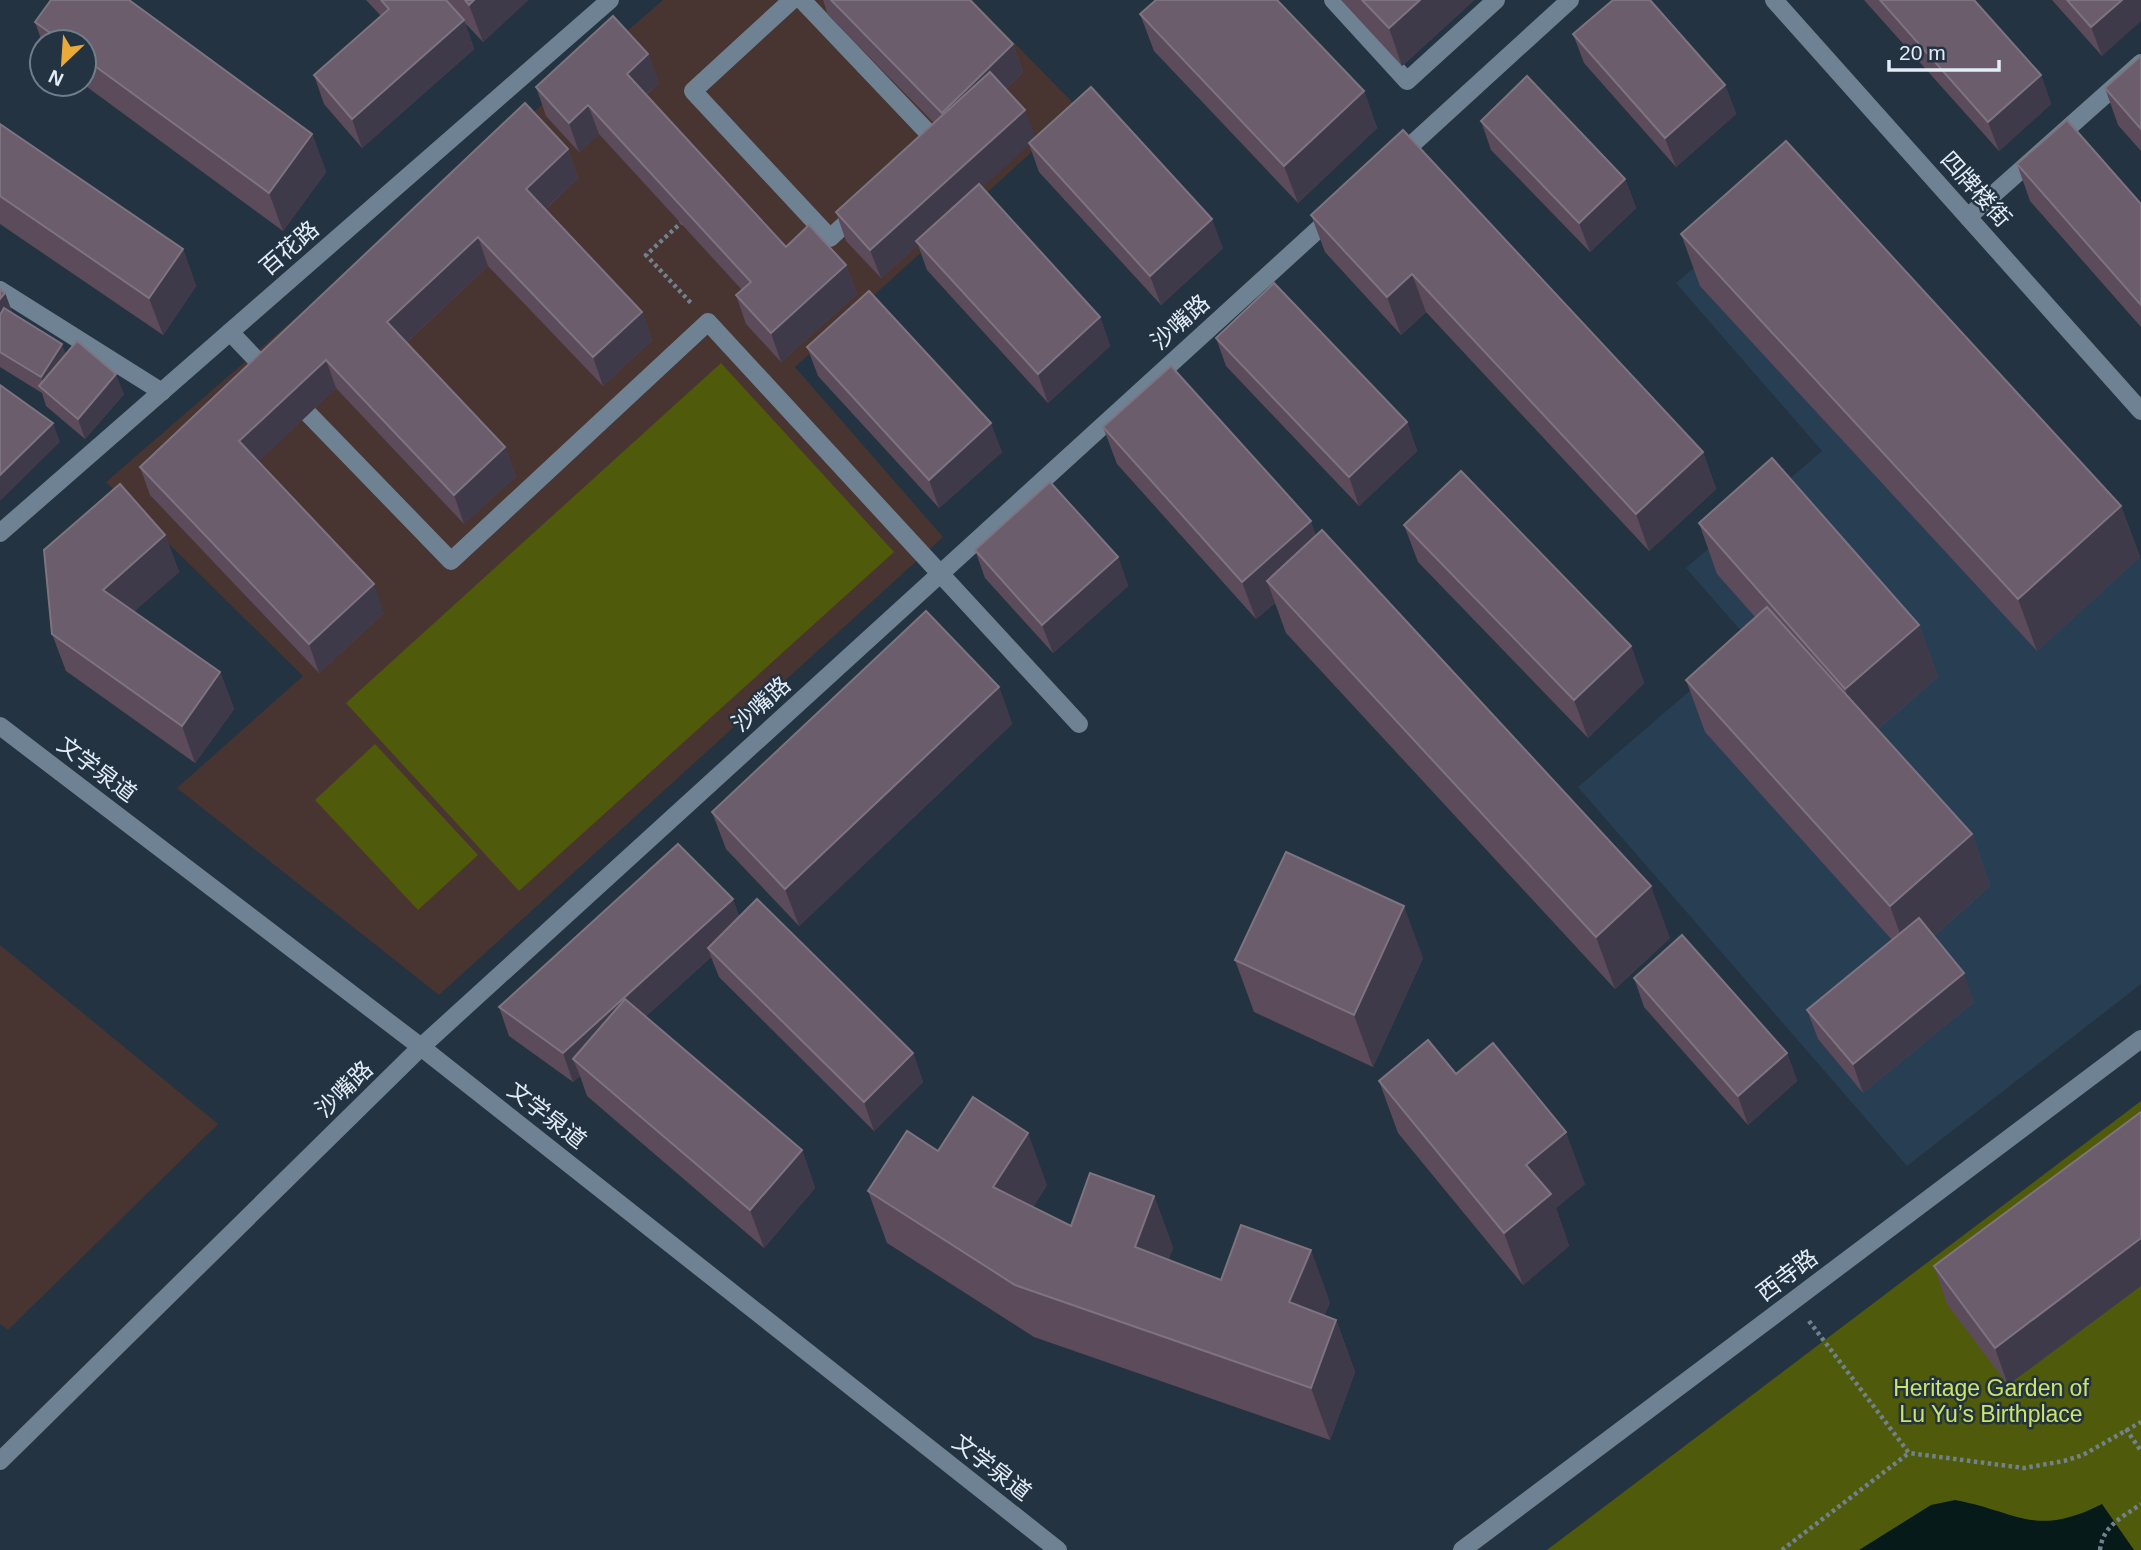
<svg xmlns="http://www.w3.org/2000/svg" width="2141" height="1550" font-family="Helvetica,'Noto Sans SC',sans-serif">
	<rect width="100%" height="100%" fill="#233342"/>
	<polygon fill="#283e52" points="1805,173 2141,559 2141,984 1907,1166 1578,787 1749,640 1686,568 1822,451 1676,283"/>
	<g fill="#483430">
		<polygon points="663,0 972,0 1079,109 795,367 943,537 439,995 177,788 303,676 106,482"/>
		<polygon points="0,945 218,1124 8,1330 0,1324"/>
	</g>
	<g fill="#4f5b0a">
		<polygon points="721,363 894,552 519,891 346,703"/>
		<polygon points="375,744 478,855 418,910 315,800"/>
		<polygon points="2141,1101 2141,1550 1547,1550"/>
	</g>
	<path fill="#071a1a" d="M1955,1500C2019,1512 2035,1538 2102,1504L2134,1550H1859L1931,1505Z"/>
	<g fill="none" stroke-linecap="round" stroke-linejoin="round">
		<g stroke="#73808d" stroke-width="4.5" stroke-dasharray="3.5 3.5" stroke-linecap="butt">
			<polyline points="683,221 646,255 691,303"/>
			<polyline points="1809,1321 1909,1453 2024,1468 2064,1461 2083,1455 2141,1422"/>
			<polyline points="2126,1429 2141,1451"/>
			<polyline points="1782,1550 1909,1453"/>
			<path d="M2100,1550C2103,1525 2122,1518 2141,1504"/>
		</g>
		<g stroke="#6f8293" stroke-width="18">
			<polyline points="792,0 693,91 830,238 859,211"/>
			<polyline points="802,0 935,140 928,147"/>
			<polyline points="1333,0 1407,81 1496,0"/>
			<polyline points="1968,217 2141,63"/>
			<polyline points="0,290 162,392"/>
			<polyline points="230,332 271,375"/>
			<polyline points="293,398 451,561 708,322 1079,724"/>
		</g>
		<g stroke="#6f8293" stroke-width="18">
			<polyline points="1397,158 1570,0"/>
			<polyline points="0,533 610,0"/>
			<polyline points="0,726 421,1047 1058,1550"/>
			<polyline points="0,1461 421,1047 1335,214"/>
		</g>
		<g stroke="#6f8293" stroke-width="18">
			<polyline points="1774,0 2141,411"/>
			<polyline points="1462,1550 2141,1039"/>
		</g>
	</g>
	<g fill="#5c4b5a">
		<polygon points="51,0 129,0 312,134 326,172 283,231 83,84 84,84 84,42 42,42 35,22"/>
		<polygon points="366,0 528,0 483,42 465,23 474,49 362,148 324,104 314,75 381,16"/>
		<polygon points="823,0 970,0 1013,44 1023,72 1006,89 1035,138 1223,248 1161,305 1039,172 1029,144 981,187 1100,317 1110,346 1048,403 927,270 918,245 881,278 846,241 836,212 934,123 828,15"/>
		<polygon points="1341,0 1474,0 1402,66"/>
		<polygon points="1864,0 1974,0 2041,75 2051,104 1999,151"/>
		<polygon points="2052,0 2141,0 2102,56"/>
		<polygon points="1140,14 1364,91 1377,128 1298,203 1154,51"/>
		<polygon points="1573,34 1725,85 1736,114 1676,167 1584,63"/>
		<polygon points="648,54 659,83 646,95 786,247 846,265 857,294 781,362 746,324 736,295 742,290 599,134 579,152 546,116 536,87"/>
		<polygon points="2141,56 2141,151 2118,125 2105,88"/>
		<polygon points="1481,121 1625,179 1636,208 1590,252 1491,150"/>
		<polygon points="0,124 183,249 196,286 163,335 0,224"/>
		<polygon points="1403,130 1703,452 1716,489 1649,551 1426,312 1401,335 1325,252 1311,215"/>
		<polygon points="568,149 578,178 545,210 642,312 652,340 603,386 488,266 406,343 505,447 516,476 464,524 336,388 258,462 384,613 319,673 150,495 140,467"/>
		<polygon points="2017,164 2141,204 2141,327 2030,201"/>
		<polygon points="1681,234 2121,506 2140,557 2037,651 1700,286"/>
		<polygon points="0,289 5,293 12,312 66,355 124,394 85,439 46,406 42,393 0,367"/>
		<polygon points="1216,338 1407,422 1417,451 1359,506 1226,366"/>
		<polygon points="807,347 1002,452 939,508 818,376"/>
		<polygon points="1103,427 1316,536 1670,938 1615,989 1286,633 1275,603 1256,619 1117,464"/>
		<polygon points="1699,523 1919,625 1938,677 1877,730 1972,834 1990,886 1934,936 1974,1002 1863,1093 1818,1039 1807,1010 1892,940 1705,732 1686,680 1756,618 1717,574"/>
		<polygon points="1404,525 1631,646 1644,683 1588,738 1418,562"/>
		<polygon points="165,535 179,572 134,611 220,672 234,709 195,763 66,671 52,634"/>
		<polygon points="975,550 1118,557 1128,586 1053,653 985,578"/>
		<polygon points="999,687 1012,724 799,926 726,849 712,812"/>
		<polygon points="739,916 913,1053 923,1082 874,1131 719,977 711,957 645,1017 802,1150 815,1188 764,1248 587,1096 580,1076 573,1082 509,1036 499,1007"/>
		<polygon points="1423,958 1373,1067 1254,1012 1235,960"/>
		<polygon points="1634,978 1787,1053 1797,1081 1748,1125 1644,1007"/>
		<polygon points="1456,1074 1585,1184 1556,1208 1569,1246 1523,1285 1398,1133 1379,1081"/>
		<polygon points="2141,1112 2141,1286 2008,1385 1947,1304 1934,1266"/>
		<polygon points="938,1151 1047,1185 1033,1207 1071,1226 1154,1196 1173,1248 1168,1260 1221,1280 1330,1302 1324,1316 1336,1320 1355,1372 1330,1440 1034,1337 887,1243 868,1191"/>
	</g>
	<g fill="#3f3a49">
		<polygon points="474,0 528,0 483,42 469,5"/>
		<polygon points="1420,0 1474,0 1402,66 1389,28"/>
		<polygon points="2122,0 2141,0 2141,21 2102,56 2091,27"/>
		<polygon points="464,20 474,49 362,148 352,119"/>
		<polygon points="1013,44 1023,72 952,142 942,113"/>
		<polygon points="648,54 659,83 637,102 627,74"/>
		<polygon points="2041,75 2051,104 1999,151 1988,122"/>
		<polygon points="1725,85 1736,114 1676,167 1665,138"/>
		<polygon points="1364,91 1377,128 1298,203 1284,166"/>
		<polygon points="588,105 599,134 579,152 569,123"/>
		<polygon points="1025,110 1036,139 919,244 916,241 918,245 881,278 870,250"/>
		<polygon points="312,134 326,172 283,231 269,193"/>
		<polygon points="568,149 578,178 536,218 526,189"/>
		<polygon points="1625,179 1636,208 1590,252 1579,223"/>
		<polygon points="1212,219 1223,248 1161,305 1150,276"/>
		<polygon points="478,237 488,266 397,351 387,322"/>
		<polygon points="183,249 196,286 163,335 149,298"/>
		<polygon points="846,265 857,294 781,362 771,333"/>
		<polygon points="1412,274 1426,312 1401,335 1387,297"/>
		<polygon points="5,293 12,312 0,328 0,299"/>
		<polygon points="642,312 652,340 603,386 593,357"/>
		<polygon points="1100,317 1110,346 1048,403 1038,374"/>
		<polygon points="62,344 69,363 46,392 41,377"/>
		<polygon points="326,360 336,388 250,470 239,441"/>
		<polygon points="116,374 124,394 85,439 78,419"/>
		<polygon points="1407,422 1417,451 1359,506 1349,477"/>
		<polygon points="53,423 60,442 0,501 0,475"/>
		<polygon points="991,423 1002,452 939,508 929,480"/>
		<polygon points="505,447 516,476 464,524 454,495"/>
		<polygon points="1703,452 1716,489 1649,551 1636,514"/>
		<polygon points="2121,506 2140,557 2037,651 2018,599"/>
		<polygon points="1311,521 1324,558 1267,581 1275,603 1256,619 1242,582"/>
		<polygon points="165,535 179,572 117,627 103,590"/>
		<polygon points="1118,557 1128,586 1053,653 1042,625"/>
		<polygon points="374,584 384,613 319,673 309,644"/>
		<polygon points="1919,625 1938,677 1864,741 1845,689"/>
		<polygon points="1631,646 1644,683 1588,738 1574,700"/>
		<polygon points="220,672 234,709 195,763 182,726"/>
		<polygon points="999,687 1012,724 799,926 785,889"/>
		<polygon points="1972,834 1990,886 1909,958 1890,906"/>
		<polygon points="1651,886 1670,938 1615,989 1596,937"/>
		<polygon points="733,899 744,928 708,948 711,957 586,1070 573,1059 580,1076 573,1082 563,1053"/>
		<polygon points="1404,906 1423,958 1373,1067 1354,1015"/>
		<polygon points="1964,973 1974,1002 1863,1093 1853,1064"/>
		<polygon points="913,1053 923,1082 874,1131 864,1102"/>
		<polygon points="1787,1053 1797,1081 1748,1125 1738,1096"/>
		<polygon points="1566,1132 1585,1184 1556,1208 1569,1246 1523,1285 1504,1233 1526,1165"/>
		<polygon points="1028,1133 1047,1185 1012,1239 993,1187"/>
		<polygon points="802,1150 815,1188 764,1248 750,1210"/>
		<polygon points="1154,1196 1173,1248 1154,1299 1135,1247"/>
		<polygon points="2141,1238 2141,1286 2008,1385 1995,1348"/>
		<polygon points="1311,1250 1330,1302 1308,1354 1289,1302"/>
		<polygon points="1336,1320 1355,1372 1330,1440 1311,1388"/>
	</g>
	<g fill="#6b5d6b" stroke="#7e7381" stroke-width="2">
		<polygon points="51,0 129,0 312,134 269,193 84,58 84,42 63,42 35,22"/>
		<polygon points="381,0 446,0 464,20 352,119 314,75 389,9"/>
		<polygon points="465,0 474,0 469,5"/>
		<polygon points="831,0 970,0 1013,44 942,113"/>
		<polygon points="1156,0 1277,0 1364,91 1284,166 1140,14"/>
		<polygon points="1362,0 1420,0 1389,28"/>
		<polygon points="1613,0 1650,0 1725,85 1665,138 1573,34"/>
		<polygon points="1880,0 1974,0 2041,75 1988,122"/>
		<polygon points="2067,0 2122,0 2091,27"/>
		<polygon points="613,16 648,54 627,74 786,247 809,225 846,265 771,333 736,295 751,282 588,105 569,123 536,87"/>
		<polygon points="2141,56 2141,129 2105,88"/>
		<polygon points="990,72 1025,110 870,250 836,212"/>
		<polygon points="1527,76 1625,179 1579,223 1481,121"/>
		<polygon points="1091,87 1212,219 1150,276 1029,143"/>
		<polygon points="525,103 568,149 526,189 642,312 593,357 478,237 387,322 505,447 454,495 326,360 239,441 374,584 309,644 140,467"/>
		<polygon points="2067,120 2141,204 2141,305 2017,164"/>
		<polygon points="0,124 183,249 149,298 0,196"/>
		<polygon points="1403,130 1703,452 1636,514 1412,274 1387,297 1311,215"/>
		<polygon points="1786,141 2121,506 2018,599 1681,234"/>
		<polygon points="979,184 1100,317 1038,374 916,241"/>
		<polygon points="1274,283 1407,422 1349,477 1216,338"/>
		<polygon points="0,289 5,293 0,299"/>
		<polygon points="869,291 991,423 929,480 807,347"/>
		<polygon points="4,308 62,344 41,377 0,352 0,315"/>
		<polygon points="77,341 116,374 78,419 39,386"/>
		<polygon points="1171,366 1311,521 1242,582 1103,427"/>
		<polygon points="0,385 53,423 0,475"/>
		<polygon points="1772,458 1919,625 1845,689 1699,523"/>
		<polygon points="1461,471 1631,646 1574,700 1404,525"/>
		<polygon points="1050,482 1118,557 1042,625 975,550"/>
		<polygon points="120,484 165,535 103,590 220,672 182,726 52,634 44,550"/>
		<polygon points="1322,530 1651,886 1596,937 1267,581"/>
		<polygon points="1767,607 1972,834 1890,906 1686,680"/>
		<polygon points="926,611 999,687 785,889 712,812"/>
		<polygon points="678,844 733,899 563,1053 499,1007"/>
		<polygon points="1286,852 1404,906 1354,1015 1235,960"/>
		<polygon points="757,899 913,1053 864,1102 708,948"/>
		<polygon points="1919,918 1964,973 1853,1064 1807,1010"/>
		<polygon points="1682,935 1787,1053 1738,1096 1634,978"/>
		<polygon points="625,999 802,1150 750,1210 573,1059"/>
		<polygon points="1428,1040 1456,1074 1493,1043 1566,1132 1526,1165 1551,1194 1504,1233 1379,1081"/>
		<polygon points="973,1097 1028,1133 993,1187 1071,1226 1090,1173 1154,1196 1135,1247 1221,1280 1241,1225 1311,1250 1289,1302 1336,1320 1311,1388 1015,1285 868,1191 907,1131 938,1151"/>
		<polygon points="2141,1112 2141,1238 1995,1348 1934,1266"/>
	</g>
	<g text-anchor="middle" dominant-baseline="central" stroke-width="5" stroke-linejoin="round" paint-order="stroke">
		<g font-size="23" fill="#e3edf7" stroke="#233342">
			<text transform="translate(1976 189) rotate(48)">四牌楼街</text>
			<text transform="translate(289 248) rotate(-41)">百花路</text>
			<text transform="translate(1180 322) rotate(-42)">沙嘴路</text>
			<text transform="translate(761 704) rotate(-42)">沙嘴路</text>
			<text transform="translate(97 769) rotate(37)">文学泉道</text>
			<text transform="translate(344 1089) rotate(-44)">沙嘴路</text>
			<text transform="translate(547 1115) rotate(38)">文学泉道</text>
			<text transform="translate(1787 1275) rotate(-37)">西寺路</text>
			<text transform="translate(992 1467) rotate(38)">文学泉道</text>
		</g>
		<g font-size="23" fill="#cee464" stroke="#233342">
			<text x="1991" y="1388">Heritage Garden of<tspan x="1991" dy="26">Lu Yu’s Birthplace</tspan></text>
		</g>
	</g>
	<g transform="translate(63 63) rotate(205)"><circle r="33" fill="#233342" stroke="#707d8a" stroke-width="2"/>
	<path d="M0-5L12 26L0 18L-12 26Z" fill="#eaaa38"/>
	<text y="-10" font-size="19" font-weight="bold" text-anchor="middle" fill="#e3edf7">N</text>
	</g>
	<path d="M1889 60v10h110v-10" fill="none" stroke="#e3edf7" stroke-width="3.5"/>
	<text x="1899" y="60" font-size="21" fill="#e3edf7" stroke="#233342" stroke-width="5" paint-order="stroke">20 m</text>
</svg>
